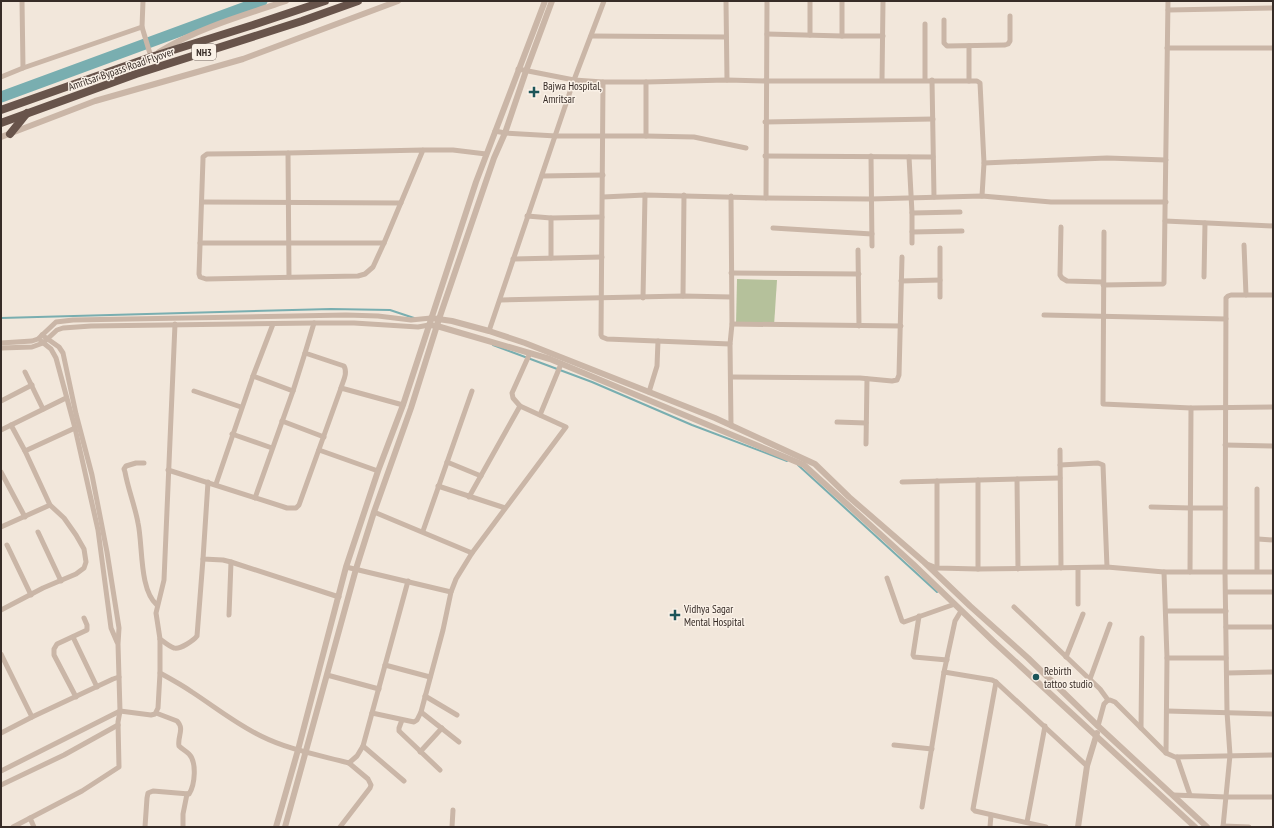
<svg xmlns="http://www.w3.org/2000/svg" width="1274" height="828" font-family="'PT Sans Narrow',sans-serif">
	<rect width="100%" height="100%" fill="#f2e7db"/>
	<polygon fill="#b5c19b" points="737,279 777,280 774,326 736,325"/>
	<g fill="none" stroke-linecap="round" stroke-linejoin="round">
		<g stroke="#79aeb0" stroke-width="2">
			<polyline points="1,318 331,309 390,310 414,318"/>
			<polyline points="493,345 592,382 692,425 787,461"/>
			<polyline points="798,465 937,592"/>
		</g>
		<polyline stroke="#79aeb0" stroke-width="11" points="1,97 262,1"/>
		<g stroke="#cab6a7" stroke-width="5">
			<polyline points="22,1 23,68"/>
			<polyline points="143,1 142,27 151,57"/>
			<polyline points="726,1 727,80"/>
			<polyline points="810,1 810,35"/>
			<polyline points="1168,10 1273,8"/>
			<polyline points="944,20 944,43 947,46 1005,45 1008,44 1010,41 1010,16"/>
			<polyline points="925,24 925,80"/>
			<polyline points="767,34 842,36 883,36"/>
			<polyline points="591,36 726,37"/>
			<polyline points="842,36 842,1"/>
			<polyline points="969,46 969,81"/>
			<polyline points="1167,48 1273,48"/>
			<polyline points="518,69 574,80 603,82 646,82 727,80 767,81 977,81 980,83 984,163 982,196"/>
			<polyline points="1,77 23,68 142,27"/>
			<polyline points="882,80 883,1"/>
			<polyline points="932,80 934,197"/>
			<polyline points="603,82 601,335 602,337 607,339 730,344"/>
			<polyline points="765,122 933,119"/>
			<polyline points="495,131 505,133 556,136 646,136 694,137 746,148"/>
			<polyline points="646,136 646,82"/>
			<polyline points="423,150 384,243 373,267 365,274 358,276 206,279 200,277 199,274 203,159 203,157 207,154 288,153 423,150 453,150 486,154"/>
			<polyline points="288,153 289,277"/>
			<polyline points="765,156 933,157"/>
			<polyline points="871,156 872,246"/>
			<polyline points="909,157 912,213 912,243"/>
			<polyline points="984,163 1107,158 1166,160"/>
			<polyline points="542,176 603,175"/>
			<polyline points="603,197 645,195 766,198 870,199 982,196 1051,202 1166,202"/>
			<polyline points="766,198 767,1"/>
			<polyline points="202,202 401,203"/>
			<polyline points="912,213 960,212"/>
			<polyline points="527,216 551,218 602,217"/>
			<polyline points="551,218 551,258"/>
			<polyline points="1165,221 1273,226"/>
			<polyline points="1061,227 1060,275 1062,278 1067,281 1103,282"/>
			<polyline points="773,228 872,234"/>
			<polyline points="912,232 962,231"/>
			<polyline points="1104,232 1103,404 1191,408 1273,407"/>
			<polyline points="200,243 384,243"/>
			<polyline points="1244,245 1246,295"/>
			<polyline points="940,248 940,297"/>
			<polyline points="858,250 859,326"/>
			<polyline points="513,259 602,257"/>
			<polyline points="731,273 859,274"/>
			<polyline points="1204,277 1205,223"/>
			<polyline points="901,281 940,280"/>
			<polyline points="1103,285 1163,284 1164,283 1168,1"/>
			<polyline points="683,296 684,195"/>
			<polyline points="643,298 645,195"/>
			<polyline points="500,300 683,296 731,297"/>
			<polyline points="1044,315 1226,319"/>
			<path d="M314,323L305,353L344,366C348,373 343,381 341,388"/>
			<path d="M175,324L164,580L156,613L160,639V673C171,679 182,685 192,692C215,707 236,724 261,736C289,750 319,755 349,763L357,756L363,746L408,581"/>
			<polyline points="273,324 253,376 293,391"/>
			<polyline points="732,324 901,326"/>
			<polyline points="489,331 574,80 604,1"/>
			<polyline points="41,341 51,349 56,358 75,428 98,530 111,628 117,642"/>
			<polyline points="1,343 32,341 38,339 56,322 73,320 346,315 378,316 411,320 431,318"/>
			<polyline points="1,348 32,347 43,343 57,330 63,328 91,326 314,323 354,323 418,327 429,325"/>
			<polyline points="25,372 43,409"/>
			<polyline points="731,377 860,378 892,381 897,380 899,375 902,257"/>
			<polyline points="194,391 241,407"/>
			<polyline points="649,392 657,366 658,341"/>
			<polyline points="1,401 32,385"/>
			<polyline points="540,415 561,364"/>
			<polyline points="282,421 324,437"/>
			<polyline points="837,422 866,423"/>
			<polyline points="731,426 730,344 732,324 731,196"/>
			<polyline points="1,430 66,398"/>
			<polyline points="232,434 272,448"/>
			<polyline points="866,444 867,379"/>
			<polyline points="1225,445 1273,446"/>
			<polyline points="319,450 378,471"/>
			<polyline points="1060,450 1061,568"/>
			<polyline points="25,451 75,428"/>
			<polyline points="447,462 481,476"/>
			<path d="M144,463H136L126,466L124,469L125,472C128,489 135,506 138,523C143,545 139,590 157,605"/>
			<polyline points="1060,465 1098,463 1103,465 1107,567"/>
			<polyline points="168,470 287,508 296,508 299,505 341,388 403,405"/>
			<polyline points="1,472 25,517"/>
			<polyline points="1017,479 1018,569"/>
			<polyline points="937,481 937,568"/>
			<polyline points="208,482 203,559 223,560 231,562 339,597"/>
			<polyline points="902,482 1060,478"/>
			<polyline points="216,484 253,376"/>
			<polyline points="438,486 505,508"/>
			<polyline points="469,497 520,406"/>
			<polyline points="255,498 293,391 305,353"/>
			<polyline points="1151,507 1190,508 1225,508"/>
			<polyline points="374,512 472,553"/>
			<polyline points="1,527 50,505"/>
			<polyline points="423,531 472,391"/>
			<polyline points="38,532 61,581"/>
			<polyline points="1258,539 1273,540"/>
			<polyline points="7,545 31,595"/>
			<polyline points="927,564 937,568 978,569 1107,567 1164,572 1273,572"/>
			<polyline points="346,567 451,592"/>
			<polyline points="1078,568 1078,604"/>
			<polyline points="978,569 978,480"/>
			<polyline points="1257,571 1257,489"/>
			<polyline points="1164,572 1167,658 1166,753"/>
			<polyline points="1190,572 1191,408"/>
			<polyline points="887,578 902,621 904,622 955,604"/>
			<polyline points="1226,592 1273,592"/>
			<polyline points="1014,607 1100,689 1108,700"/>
			<polyline points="1,610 43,588 76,574 84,568 86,562 84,549 76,535 64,518 50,505 25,451 11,425"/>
			<polyline points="1166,611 1226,611"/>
			<polyline points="229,615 231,562"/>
			<polyline points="919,616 913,655 914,657 947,660"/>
			<polyline points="1226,627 1273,627"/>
			<polyline points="73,637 97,687"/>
			<path d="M160,639C164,642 170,647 174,648C180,650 194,640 197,636L203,559"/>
			<polyline points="1,654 32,717"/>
			<polyline points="1066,657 1083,614"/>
			<polyline points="1167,658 1226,658"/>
			<polyline points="385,665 430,677"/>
			<polyline points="944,672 992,680 996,682 1087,766"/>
			<polyline points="1227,673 1273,672"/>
			<polyline points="327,675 379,689"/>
			<polyline points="1090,679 1110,624"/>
			<polyline points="996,682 973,809 975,811 1046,827"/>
			<polyline points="425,696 457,715"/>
			<polyline points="76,697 54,655 54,649 57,644 87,630 87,625 84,618"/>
			<polyline points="1167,711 1273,714"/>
			<polyline points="421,712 459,742"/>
			<polyline points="372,713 414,722 417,720 421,712 443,630 451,592 456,579 472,553 566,427 520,406 513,398 512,393 530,353"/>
			<polyline points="402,720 399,728 399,731 440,770"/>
			<polyline points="1098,726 1104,704 1107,701 1110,700 1115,702 1166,753 1175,757 1273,755"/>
			<polyline points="1141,728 1142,638"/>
			<polyline points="1,733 32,717 113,679 119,677"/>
			<polyline points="894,745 932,749"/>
			<polyline points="363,746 404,781"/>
			<polyline points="420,752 442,728"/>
			<polyline points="1177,757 1190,795"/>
			<polyline points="1,771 120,711 151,715 155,714 158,708 160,673"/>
			<polyline points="1,785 64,755 118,725"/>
			<polyline points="1173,795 1226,797 1273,797"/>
			<polyline points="922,807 944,672 955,621 961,611"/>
			<polyline points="30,818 34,827"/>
			<polyline points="1027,822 1045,726"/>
			<polyline points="1223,826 1249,827"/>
			<polyline points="13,827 82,791 119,767 118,722 120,711 118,644 119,628 107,552 92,475 76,414 63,353 59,347 42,335"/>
			<path d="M145,827L147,798L148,793L153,791L189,794C195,785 197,762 189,754C186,751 182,749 179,746C177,737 185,729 177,721L156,713"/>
			<polyline points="183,827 183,814 187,794"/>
			<polyline points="340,827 370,788 371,785 368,779 349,763"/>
			<polyline points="452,827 453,810"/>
			<polyline points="990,827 991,815"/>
			<polyline points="1223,827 1230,755 1227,712 1225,572 1226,298 1228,296 1231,295 1273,295"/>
		</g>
		<g stroke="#cab6a7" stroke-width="6">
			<path d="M159,52C196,29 244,15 286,1"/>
			<polyline points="1,137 95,101 243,59 398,1"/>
			<polyline points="431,318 452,321 489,331 525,343 715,418 815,464 849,497 924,562 970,606 1028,658 1098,726 1207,827"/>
			<polyline points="429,325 437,326 550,359 804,465 913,564 993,641 1195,827"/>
			<polyline points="276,827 298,750 346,567 378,471 403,405 476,182 545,1"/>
			<polyline points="285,827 356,569 374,512 411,408 439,319 494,158 505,133 526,71 552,1"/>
			<polyline points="1078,827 1087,766 1097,733"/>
		</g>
		<g stroke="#68544b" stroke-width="8">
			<polyline points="1,110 151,57 253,25 325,1"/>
			<polyline points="1,123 136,74 302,21 358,1"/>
			<polyline points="10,134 27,113"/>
		</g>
	</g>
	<g fill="#1c5559" stroke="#faf1e7" stroke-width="1.5">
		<path d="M532 86h4v4h4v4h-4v4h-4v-4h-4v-4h4z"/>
		<path d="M673 609h4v4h4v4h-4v4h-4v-4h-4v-4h4z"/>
		<circle cx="1036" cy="677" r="4"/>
	</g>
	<g text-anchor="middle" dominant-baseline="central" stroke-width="3" stroke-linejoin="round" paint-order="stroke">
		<rect fill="#faf1e7" stroke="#726761" stroke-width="1" x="192" y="44" width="24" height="16" rx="3"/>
		<g font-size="10" font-weight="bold" fill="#372c27">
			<text x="204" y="52">NH3</text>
		</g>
		<g font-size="11" fill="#372c27" stroke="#faf1e7">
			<text transform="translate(121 69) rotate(-19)">Amritsar Bypass Road Flyover</text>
		</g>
		<g font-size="11" fill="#372c27" stroke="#faf1e7" text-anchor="start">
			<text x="543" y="86">Bajwa Hospital,<tspan x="543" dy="13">Amritsar</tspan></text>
			<text x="684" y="609">Vidhya Sagar<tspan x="684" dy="13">Mental Hospital</tspan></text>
			<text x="1044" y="671">Rebirth<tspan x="1044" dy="13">tattoo studio</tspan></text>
		</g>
	</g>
	<rect width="1274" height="828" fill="none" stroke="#372c27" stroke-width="4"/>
</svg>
